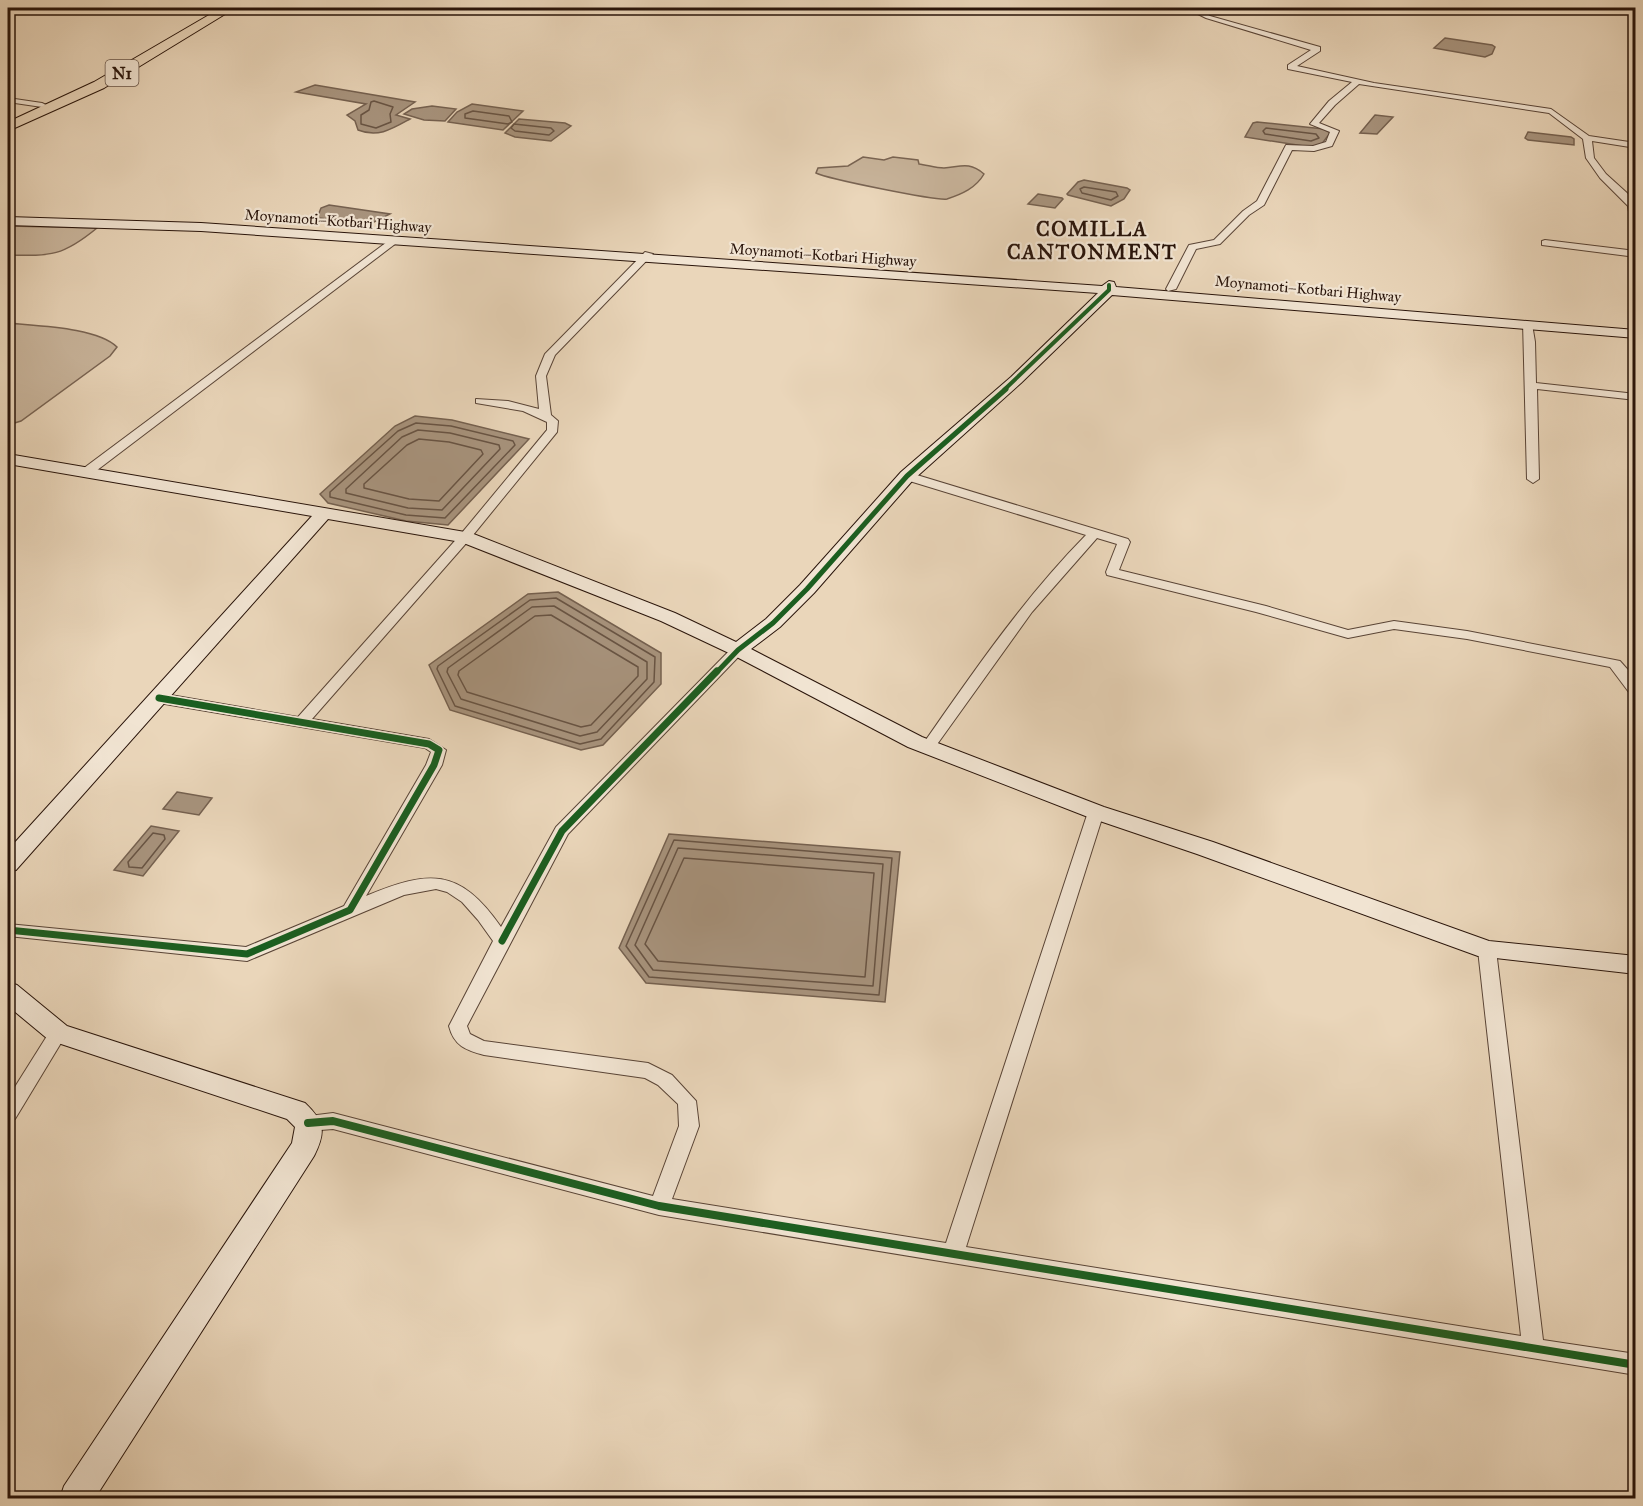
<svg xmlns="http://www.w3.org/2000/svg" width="1643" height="1506" font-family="'IM FELL Great Primer',serif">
	<rect width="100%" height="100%" fill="#ead6ba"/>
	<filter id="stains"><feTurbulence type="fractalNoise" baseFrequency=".00333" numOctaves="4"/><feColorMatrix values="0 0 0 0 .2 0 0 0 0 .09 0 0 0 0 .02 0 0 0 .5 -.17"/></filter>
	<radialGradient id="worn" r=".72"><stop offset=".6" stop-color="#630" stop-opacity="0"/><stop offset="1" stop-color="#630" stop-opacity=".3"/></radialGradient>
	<g fill="#c9b59c" stroke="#796453" stroke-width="1.5">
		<path d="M863,157L884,160L893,157L918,160L919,164C927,165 936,168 944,168C960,167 969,161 984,174C976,188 962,194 947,199C937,201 828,179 816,173L818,168L848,166Z"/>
		<path d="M8,226L97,228C63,256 52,256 8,255Z"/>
		<path d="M8,323C36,326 97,327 117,347L110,356L21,421L8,425Z"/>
	</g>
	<g fill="#a8947e" stroke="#756150" stroke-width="1.5">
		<polygon points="1445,38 1492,45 1495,47 1492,54 1485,57 1434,48"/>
		<path d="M315,85L415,102L396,115L410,119C392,129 378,138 358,130L355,121L347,115L366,104L296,92Z"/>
		<polygon points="472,104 523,111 503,130 448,122 457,112"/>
		<polygon points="432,106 456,109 445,121 424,120 404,114 412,109"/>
		<polygon points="1375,115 1393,117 1377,134 1360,133"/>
		<polygon points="519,119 565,123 571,126 551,141 515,137 505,133"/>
		<polygon points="1257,122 1324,129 1330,133 1321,145 1310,147 1245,137 1253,123"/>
		<polygon points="1528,132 1571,137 1574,139 1574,145 1528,140 1525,138"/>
		<polygon points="1084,180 1127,188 1130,190 1124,199 1111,206 1068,195 1067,194 1078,182"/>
		<polygon points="1038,194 1062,198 1063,199 1055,208 1028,204"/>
		<polygon points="329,205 390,214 370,224 311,217 319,213 321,208"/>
		<polygon points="415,416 452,420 529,439 448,525 406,521 328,503 320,494 395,426"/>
		<polygon points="558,592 661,653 661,684 603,745 581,750 450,710 429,665 528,594"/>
		<polygon points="177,792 212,798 199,815 163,809"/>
		<polygon points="151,826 179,831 143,876 114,870"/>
		<polygon points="669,834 900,852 885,1002 646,983 619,948"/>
	</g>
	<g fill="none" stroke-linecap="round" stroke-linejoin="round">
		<g stroke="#685444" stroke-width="1.5">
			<polygon points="374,101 393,107 390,114 391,122 376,128 361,124 361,115 369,110 371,102"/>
			<polygon points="473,111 509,116 512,122 508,124 465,118 465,114"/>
			<polygon points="514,124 551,128 554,131 549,135 515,131 511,128"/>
			<polygon points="1266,128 1316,134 1319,138 1311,141 1265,134 1263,131"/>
			<polygon points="1084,187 1116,192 1118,196 1111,200 1082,193 1080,189"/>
			<polygon points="416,423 451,426 513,441 515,445 445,518 406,515 330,497 330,492 398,431"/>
			<polygon points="418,430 450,433 499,445 500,449 442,510 408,508 346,493 346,489 402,437"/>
			<polygon points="419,439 449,442 481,450 483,454 439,501 409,499 364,488 364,484 407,445"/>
			<polygon points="556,598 655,657 654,682 601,739 580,744 455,706 437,669 438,666 530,600"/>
			<polygon points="554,606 647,662 647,679 597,732 580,736 461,699 447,672 448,668 532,607"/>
			<polygon points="551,615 638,667 638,676 591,725 581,727 467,692 458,675 459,671 535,616"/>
			<polygon points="153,833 164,835 165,839 142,868 129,867 128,862"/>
			<polygon points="674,840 892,858 879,995 649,977 626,946"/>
			<polygon points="678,848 883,864 873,986 653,970 635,945"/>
			<polygon points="684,858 874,873 865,977 658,961 645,944"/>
		</g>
		<defs>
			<g id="street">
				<polygon points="1197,8 1203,8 1203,12 1210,16 1320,47 1320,51 1297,66 1374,83 1551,109 1589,136 1636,143 1636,148 1592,141 1594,158 1606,174 1627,193 1636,205 1636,226 1631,223 1628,206 1600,178 1586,158 1583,139 1549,113 1359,84 1335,105 1319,123 1339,131 1332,146 1314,151 1292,150 1264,205 1249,215 1220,244 1196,249 1176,289 1168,291 1166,289 1189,245 1214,240 1243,211 1257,201 1286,145 1313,146 1326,142 1330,132 1310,124 1329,101 1352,82 1288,69 1288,65 1311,50 1206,18 1198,14"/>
				<polygon points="8,98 42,103 46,105 42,107 8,102"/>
				<polygon points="391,239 399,241 92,474 84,474 84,468"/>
				<polygon points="1545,240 1636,251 1636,257 1542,245 1542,241"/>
				<path d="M645,252L653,254L555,355L546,376L551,415L558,421L557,432L469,540L312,719L429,739L446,750L442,765L366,896C429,870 459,867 501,927L556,827L733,647H743L745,650L568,834L467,1026L470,1034L484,1041L648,1063L672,1075L696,1101L699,1126L672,1199L946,1243L1088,812L1090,808H1102L1104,812L966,1247L1521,1336L1478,950L1481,945L1487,944L1493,945L1496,950L1543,1340L1636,1354V1375L659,1215L333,1129L308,1131L301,1129L298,1123L301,1117L333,1113L653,1196L679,1126L678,1104L658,1085L645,1078L484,1055C466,1050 454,1046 449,1026L493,941L478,920L462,902L447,892L436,889L404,895L247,961L8,936V924L246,947L344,906L426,765L431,752L425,748L159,703L152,698L159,693L298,717L461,534L547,430V422L523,411L476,403V399L508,401L539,409L536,376L545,354Z"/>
				<polygon points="1523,322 1532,324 1535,342 1536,383 1636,394 1636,400 1537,389 1539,479 1533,483 1527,479"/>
				<path d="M907,472L1128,539L1130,542L1119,570L1266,606L1348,630L1394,621L1467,631L1615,660L1620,661L1636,679V696L1631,695L1610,667L1467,639L1394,629L1348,638L1256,612L1107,575L1106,572L1117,544L1097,538L1032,612L933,750H923L921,747L923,744C974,671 1024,598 1086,535L903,479V473Z"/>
				<polygon points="58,1026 64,1028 67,1033 64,1038 15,1119 8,1121 8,1098 52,1028"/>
			</g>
			<g id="secondary">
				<polygon points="8,217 201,223 1102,286 1109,281 1114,282 1116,287 1636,330 1636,338 1112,295 1021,383 913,480 814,593 780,627 751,649 922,737 1104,807 1213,842 1489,941 1636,956 1636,974 1478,956 1197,854 1088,817 908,747 731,654 661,621 461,542 328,519 16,870 8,872 8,850 312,516 8,464 8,454 471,533 675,613 736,642 766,619 800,585 901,472 1011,377 1098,293 201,231 8,225"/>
				<path d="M8,982L17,985L67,1026L305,1103C325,1122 326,1132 314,1156L95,1498H60L64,1486L292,1143L295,1127L287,1119L49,1040L8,1006Z"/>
			</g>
			<polygon id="highway" points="221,8 235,8 104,88 8,131 8,122 94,82"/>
		</defs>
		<use href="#street" stroke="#594436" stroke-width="2"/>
		<use href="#secondary" stroke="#29140a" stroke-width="2"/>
		<use href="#highway" stroke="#29140a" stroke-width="2"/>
		<use href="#street" fill="#f1e4d2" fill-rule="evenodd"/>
		<use href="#secondary" fill="#f1e4d2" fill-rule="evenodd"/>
		<use href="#highway" fill="#ead6ba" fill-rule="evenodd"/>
		<defs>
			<polyline id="cycleway-far3" points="1004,390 1109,290 1109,285"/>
			<polyline id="cycleway-far2" points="716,673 738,650 773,623 807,589 907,476 1006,389"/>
			<g id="cycleway-far1">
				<polyline points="8,930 247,954 350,910 434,765 439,750 429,744 159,698"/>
				<polyline points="502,941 562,831 717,671"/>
			</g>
			<polyline id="cycleway" points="308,1123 333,1121 659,1206 1636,1365"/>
		</defs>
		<use href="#cycleway-far3" stroke="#f1e4d2" stroke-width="6"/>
		<use href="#cycleway-far2" stroke="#f1e4d2" stroke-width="8"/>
		<use href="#cycleway-far1" stroke="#f1e4d2" stroke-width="10"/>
		<use href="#cycleway" stroke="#f1e4d2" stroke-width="12"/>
		<use href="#cycleway-far3" stroke="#1b5e20" stroke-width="4"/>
		<use href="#cycleway-far2" stroke="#1b5e20" stroke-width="5"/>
		<use href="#cycleway-far1" stroke="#1b5e20" stroke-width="7"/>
		<use href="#cycleway" stroke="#1b5e20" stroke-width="8"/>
	</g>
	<g text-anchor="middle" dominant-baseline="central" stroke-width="4.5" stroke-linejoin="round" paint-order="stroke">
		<g font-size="15" fill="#29140a" stroke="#f1e4d2">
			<text transform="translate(338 221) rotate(4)">Moynamoti–Kotbari Highway</text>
			<text transform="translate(823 255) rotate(4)">Moynamoti–Kotbari Highway</text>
			<text transform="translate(1308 289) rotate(5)">Moynamoti–Kotbari Highway</text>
		</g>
		<rect fill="#f1e4d2" stroke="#655246" stroke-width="1.5" x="105.5" y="60" width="33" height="26" rx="4.5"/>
		<g font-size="16" font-weight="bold" fill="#29140a">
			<text x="122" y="73">N1</text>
		</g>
		<g font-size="20" font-weight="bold" letter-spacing="1.5" fill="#29140a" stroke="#f1e4d2">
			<text x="1092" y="229">COMILLA<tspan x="1092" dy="23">CANTONMENT</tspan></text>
		</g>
	</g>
	<rect width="1643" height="1506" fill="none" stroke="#ead6ba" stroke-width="30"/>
	<rect x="9" y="9" width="1625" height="1488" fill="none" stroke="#29140a" stroke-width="3"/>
	<rect x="15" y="15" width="1613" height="1476" fill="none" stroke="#29140a" stroke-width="1.5"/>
	<rect width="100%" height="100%" filter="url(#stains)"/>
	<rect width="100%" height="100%" fill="url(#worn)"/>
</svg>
